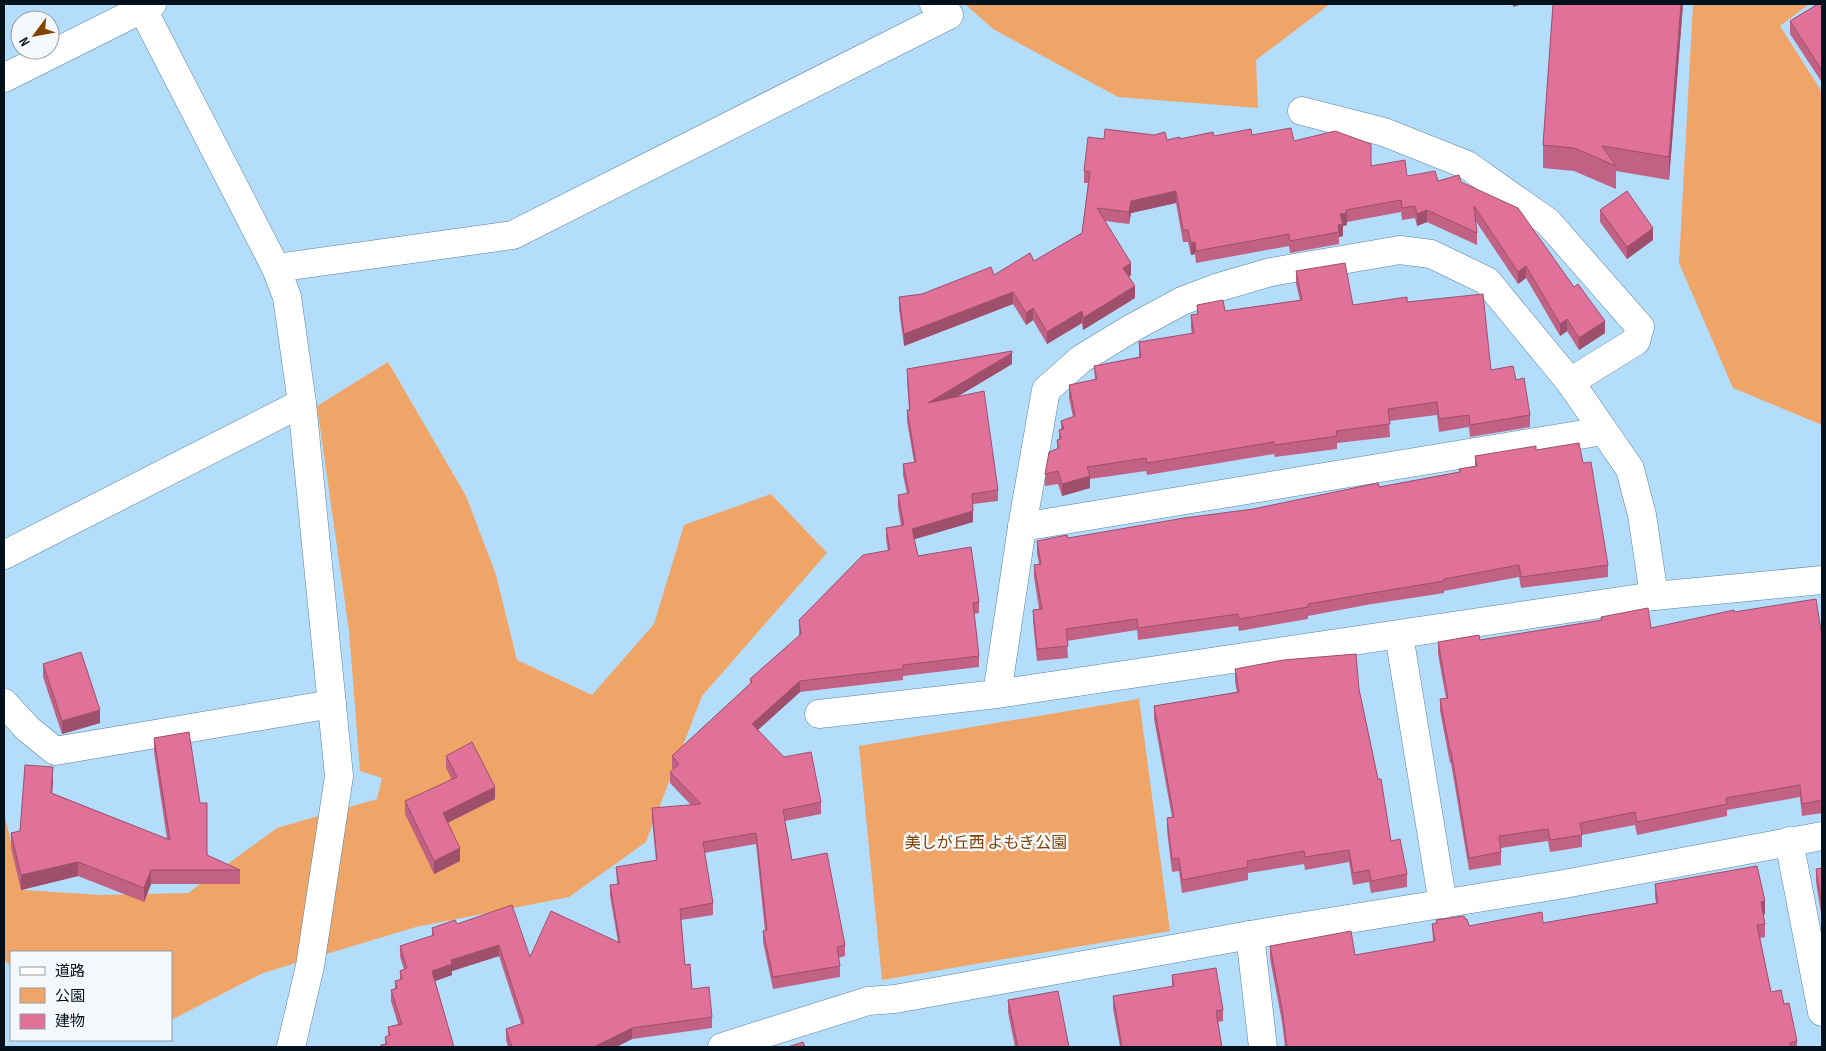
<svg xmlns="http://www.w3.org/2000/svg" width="1826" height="1051" font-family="'Sofia Sans Condensed','Noto Sans JP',sans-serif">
	<rect width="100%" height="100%" fill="#b3ddfb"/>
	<g fill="#f0a568">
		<polygon points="965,4 1330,4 1256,60 1258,108 1118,97 993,29"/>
		<polygon points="1693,4 1809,4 1780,26 1822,92 1822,425 1733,388 1679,263"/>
		<polygon points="388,362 466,496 496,575 517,660 592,695 654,624 684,525 771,494 827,553 702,696 646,842 569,897 416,927 263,973 171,1020 171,952 11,952 11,967 4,959 4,813 23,890 101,895 188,893 277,828 377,799 382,778 360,771 349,631 317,406"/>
		<polygon points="1139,699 1170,931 882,980 859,746"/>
	</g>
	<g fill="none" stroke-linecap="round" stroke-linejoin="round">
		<defs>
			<g id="minor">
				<polyline points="140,4 276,268 287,297 302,403 339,776 310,966 291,1047"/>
				<polyline points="4,78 152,4"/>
				<polyline points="1302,111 1384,132 1467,165 1548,222 1640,327 1636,341 1570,382"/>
				<polyline points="276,268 513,235 949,15 934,4"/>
				<polyline points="1022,527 1603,431"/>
				<polyline points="4,555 302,403"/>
				<polyline points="1399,635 1443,904"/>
				<polyline points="997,694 1022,527 1046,390 1081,359 1132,328 1182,301 1216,288 1271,272 1400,250 1431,254 1487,281 1570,382 1630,469 1642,515 1654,596"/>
				<polyline points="4,703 28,729 55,751 332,704"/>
				<polyline points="819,714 997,694 1654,596 1822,580"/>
				<polyline points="1789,841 1822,1012"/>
				<polyline points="1250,935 1263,1047"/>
				<polyline points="722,1047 868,1001 895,999 1250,935 1564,884 1822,836"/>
			</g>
		</defs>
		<use href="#minor" stroke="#5a829d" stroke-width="29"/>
		<use href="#minor" stroke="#fff" stroke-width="28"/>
	</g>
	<g fill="#c16184">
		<polygon points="1553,4 1683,4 1669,180 1616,171 1616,189 1574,171 1543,168 1543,145"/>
		<polygon points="1818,4 1822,81 1821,81 1790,34 1790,21"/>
		<polygon points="1252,135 1294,141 1407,176 1438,181 1461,182 1605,333 1579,350 1567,331 1560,336 1526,278 1518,284 1475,220 1477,233 1477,245 1427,222 1417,226 1415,218 1402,220 1401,212 1347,222 1347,225 1343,226 1343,236 1339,237 1339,244 1290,253 1289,246 1196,263 1195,254 1191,255 1188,242 1183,242 1176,203 1131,213 1129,224 1105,221 1131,275 1129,277 1135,298 1083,330 1082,323 1047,344 1033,320 1026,325 1013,304 904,346 899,309 899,297 922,294 994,275 1034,261 1082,233 1088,183 1084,183 1084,171 1104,139 1167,140 1214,136"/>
		<polygon points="1600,210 1653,240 1627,259 1600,222"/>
		<polygon points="1296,271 1353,305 1407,302 1491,370 1516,380 1530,415 1530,427 1470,437 1469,427 1439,432 1437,415 1389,421 1390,437 1337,443 1337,449 1275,457 1274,454 1147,475 1146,471 1090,479 1090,488 1062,496 1058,484 1045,486 1045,474 1057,449 1057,440 1059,440 1059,430 1061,429 1061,421 1073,417 1069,398 1069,385 1095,380 1094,366 1139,357 1139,342 1192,334 1191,328 1191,315 1197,314 1197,305 1225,311 1300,300 1296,284"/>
		<polygon points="1012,364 957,397 998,490 998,501 973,504 973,522 914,539 918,556 979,602 979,613 974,614 979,656 979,667 903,676 903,680 800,692 758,730 821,802 821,814 785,821 792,860 845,945 845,956 838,958 840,966 840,977 773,989 763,942 763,931 765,931 756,844 704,853 713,903 713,915 681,920 685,965 692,989 712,1017 712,1028 632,1039 616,1047 508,1047 506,1040 506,1029 521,1024 499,956 452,971 452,975 435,981 454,1047 381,1047 381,1045 385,1044 385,1037 388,1036 388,1027 398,1024 391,1001 391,990 395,989 395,981 400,980 400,971 404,969 400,957 400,946 432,936 432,928 457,924 530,957 618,942 610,896 610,885 617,884 616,867 656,861 652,819 652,808 691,805 670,783 670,772 673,769 672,767 672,756 750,684 750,679 799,636 799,620 888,551 886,539 886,528 901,526 898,507 898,495 907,494 903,475 903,464 914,462 907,421 907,410 909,410 907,380 907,369"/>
		<polygon points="1536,450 1583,463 1608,565 1608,577 1521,588 1519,577 1444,591 1444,593 1366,605 1308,616 1308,619 1239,631 1238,626 1138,640 1137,630 1067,641 1068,658 1037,661 1033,621 1033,610 1039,609 1034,577 1034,565 1039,564 1037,553 1037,541 1068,538 1253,509 1379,487 1459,472 1459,469 1475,466 1475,456"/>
		<polygon points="1734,612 1822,637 1822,813 1802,816 1800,797 1727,810 1727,816 1637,835 1635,825 1582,835 1582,847 1550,852 1548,841 1501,848 1501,865 1469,870 1451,763 1450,763 1440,711 1440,699 1446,698 1438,654 1438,642 1480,640 1601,620 1601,617 1651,628"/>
		<polygon points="43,664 100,723 62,734 43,677"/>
		<polygon points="1235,669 1359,689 1391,841 1407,874 1407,887 1371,893 1369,882 1353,885 1349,862 1305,870 1304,864 1248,873 1248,880 1182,893 1179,871 1172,872 1167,830 1167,818 1172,817 1154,719 1154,706 1237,692 1235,682"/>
		<polygon points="154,738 207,855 240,870 240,884 151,884 144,902 78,876 21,890 11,848 11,833 20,831 53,781 52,793 167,839 154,752"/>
		<polygon points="446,756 495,799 448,823 460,861 434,874 405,814 405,801 452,780 446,768"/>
		<polygon points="1822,868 1822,912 1821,913 1816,882 1816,869"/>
		<polygon points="1655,884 1765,914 1763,915 1765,924 1765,937 1760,938 1771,992 1784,1004 1797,1041 1797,1047 1285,1047 1282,1022 1270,959 1270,946 1355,955 1433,942 1432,924 1436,924 1436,920 1465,919 1469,926 1543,923 1656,903 1655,897"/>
		<polygon points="1172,975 1223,1010 1223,1021 1218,1022 1222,1047 1120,1047 1113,1008 1113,996 1172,987"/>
		<polygon points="1008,1000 1069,1047 1015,1047 1008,1012"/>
	</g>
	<g fill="#9d4f6b">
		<polygon points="1513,4 1522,4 1513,7"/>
		<polygon points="1681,4 1683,4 1669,180 1669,157"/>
		<polygon points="1822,68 1822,81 1821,81 1821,69"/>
		<polygon points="1176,191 1176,203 1131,213 1129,224 1129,212 1131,201"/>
		<polygon points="1427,210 1427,222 1417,226 1417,214"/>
		<polygon points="1347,213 1347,225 1343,226 1343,236 1339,237 1338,225 1340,214"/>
		<polygon points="1653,228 1653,240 1627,259 1627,247"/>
		<polygon points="1195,242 1195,254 1191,255 1191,243"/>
		<polygon points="1131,263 1131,275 1123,280 1123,268"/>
		<polygon points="1526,266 1526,278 1518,284 1518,272"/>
		<polygon points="1135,286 1135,298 1083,330 1083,318"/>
		<polygon points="1013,292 1013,304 904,346 904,334"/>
		<polygon points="1033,308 1033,320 1026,325 1026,313"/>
		<polygon points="1082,311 1082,323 1047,344 1047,332"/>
		<polygon points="1567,319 1567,331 1560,336 1560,324"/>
		<polygon points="1605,321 1605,333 1579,350 1579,338"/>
		<polygon points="1012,353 1012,364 928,414 928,403"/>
		<polygon points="1090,476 1090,488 1062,496 1062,484"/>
		<polygon points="973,511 973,522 912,540 912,529"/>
		<polygon points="800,681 800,692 752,735 752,724"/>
		<polygon points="100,710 100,723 62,734 62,721"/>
		<polygon points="53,767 53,781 51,807 51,793"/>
		<polygon points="495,787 495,799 443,825 443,813"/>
		<polygon points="460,848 460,861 434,874 434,861"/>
		<polygon points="78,862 78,876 21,890 21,875"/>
		<polygon points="151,870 151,884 144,902 144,888"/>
		<polygon points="1765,901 1765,914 1761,915 1761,902"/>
		<polygon points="499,945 499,956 452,971 452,975 432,982 432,971 451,960"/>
		<polygon points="632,1028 632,1039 616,1047 594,1047"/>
	</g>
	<g fill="#e07199" stroke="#9d4f6b">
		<polygon points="1553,4 1681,4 1669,157 1602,146 1616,166 1574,148 1543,145"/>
		<polygon points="1818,4 1822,4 1822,68 1821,69 1790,21"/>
		<polygon points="1291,128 1294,141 1335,131 1371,144 1371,166 1405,160 1407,176 1435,171 1438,181 1459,175 1461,182 1518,208 1574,287 1578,284 1605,321 1579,338 1567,319 1560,324 1526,266 1518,272 1474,206 1477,233 1427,210 1417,214 1415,206 1402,208 1401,200 1346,210 1347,213 1340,214 1343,224 1338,225 1339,232 1290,241 1289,234 1196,251 1195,242 1191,243 1188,230 1183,230 1176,191 1131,201 1129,212 1097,208 1131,263 1123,268 1135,286 1083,318 1082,311 1047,332 1033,308 1026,313 1013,292 904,334 899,297 922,294 991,267 994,275 1030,253 1034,261 1082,233 1090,172 1084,171 1088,137 1104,139 1105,129 1154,135 1165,132 1167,140 1180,137 1180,139 1213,132 1214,136 1251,129 1252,135"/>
		<polygon points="1627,191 1653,228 1627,247 1600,210"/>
		<polygon points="1345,263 1353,305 1407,297 1407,302 1483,294 1491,370 1513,366 1516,380 1524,378 1530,415 1470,425 1469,415 1439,419 1437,402 1388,409 1390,424 1336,431 1337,436 1275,445 1274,442 1147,463 1146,458 1087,467 1090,476 1062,484 1058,471 1045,474 1049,452 1059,448 1057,440 1061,439 1059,430 1064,429 1061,421 1075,416 1069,385 1097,379 1094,366 1141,357 1139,342 1194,333 1191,315 1198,314 1197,305 1223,300 1225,311 1302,300 1296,271"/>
		<polygon points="1012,351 1012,353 928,403 984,391 998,490 972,494 973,511 912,529 918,556 971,547 979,602 973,603 979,656 903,665 903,669 800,681 752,724 784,757 811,752 821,802 783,810 792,860 827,853 845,945 837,947 840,966 773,977 763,931 767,930 756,833 703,842 713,903 680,909 685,965 690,964 692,989 709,987 712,1017 632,1028 594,1047 512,1047 506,1029 524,1023 499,945 451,960 452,964 432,971 454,1047 381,1047 381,1045 387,1044 385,1037 390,1035 388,1027 402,1024 391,990 397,988 395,981 402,979 400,971 407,968 400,946 434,935 432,928 455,920 457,924 512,905 530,957 551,911 620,943 610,885 619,884 616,867 657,860 652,808 701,804 670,772 679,764 672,756 752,682 750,679 801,634 799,620 863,555 890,550 886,528 904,525 898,495 909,493 903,464 916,462 907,410 910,410 907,369"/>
		<polygon points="1579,443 1583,463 1591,462 1608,565 1521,577 1519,565 1444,579 1444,581 1366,594 1308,604 1308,607 1239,619 1238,614 1138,628 1137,619 1066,629 1068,646 1037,649 1033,610 1042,609 1034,565 1041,564 1037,541 1067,535 1068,538 1184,518 1253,509 1378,483 1379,487 1460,472 1459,469 1477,466 1475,456 1536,446 1536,450"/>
		<polygon points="1816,599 1822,637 1822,800 1802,804 1800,785 1726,798 1727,804 1637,822 1635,812 1580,823 1582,835 1550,840 1548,829 1499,836 1501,852 1469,858 1451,751 1450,751 1440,699 1448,698 1438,642 1479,635 1480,640 1602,620 1601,617 1648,608 1651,628 1734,610 1734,612"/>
		<polygon points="81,652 100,710 62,721 43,664"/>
		<polygon points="1356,654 1359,689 1378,779 1381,779 1391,841 1400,839 1407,874 1371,881 1369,870 1353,873 1349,850 1305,857 1304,851 1247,861 1248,867 1182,880 1179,858 1172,859 1167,818 1174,817 1154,706 1239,692 1235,669 1283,660"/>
		<polygon points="189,732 200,803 207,803 207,855 240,870 151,870 144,888 78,862 21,875 11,833 20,831 25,765 53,767 51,793 170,840 154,738"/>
		<polygon points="472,742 495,787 443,813 460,848 434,861 405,801 457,777 446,756"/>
		<polygon points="1757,866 1765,901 1761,902 1765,924 1757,925 1771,992 1781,990 1784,1004 1789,1003 1797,1041 1790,1043 1791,1047 1287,1047 1282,1009 1270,946 1351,931 1355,955 1435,941 1432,924 1437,923 1436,920 1464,916 1465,919 1467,919 1469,926 1542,912 1543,923 1658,903 1655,884"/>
		<polygon points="1822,868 1822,900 1821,900 1816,869"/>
		<polygon points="1216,968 1223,1010 1216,1011 1222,1047 1122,1047 1113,996 1174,986 1172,975"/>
		<polygon points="1058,991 1069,1047 1018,1047 1008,1000"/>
		<polygon points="803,1042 805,1047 788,1047"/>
	</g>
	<g text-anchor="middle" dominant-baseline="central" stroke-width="5" stroke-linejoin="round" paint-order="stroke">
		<g font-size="16" fill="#814608" stroke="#f4f8fb">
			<text x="986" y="843">美しが丘西 よもぎ公園</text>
		</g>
	</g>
	<rect width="1826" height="1051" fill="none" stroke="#03111c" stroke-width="10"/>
	<rect x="10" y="951" width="162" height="90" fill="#f4f8fb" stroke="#949ca2"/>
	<rect x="20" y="967" width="25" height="8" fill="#ffffff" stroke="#949ca2"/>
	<text x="55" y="976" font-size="15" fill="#03111c">道路</text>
	<rect x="20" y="988" width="25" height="15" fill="#f0a568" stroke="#949ca2"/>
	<text x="55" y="1001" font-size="15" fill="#03111c">公園</text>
	<rect x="20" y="1014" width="25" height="15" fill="#e07199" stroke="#949ca2"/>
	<text x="55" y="1026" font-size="15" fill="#03111c">建物</text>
	<g transform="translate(35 35) rotate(238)"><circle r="24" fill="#f4f8fb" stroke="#949ca2"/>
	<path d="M0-4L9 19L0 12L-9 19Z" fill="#814400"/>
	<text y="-8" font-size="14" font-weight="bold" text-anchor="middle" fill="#03111c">N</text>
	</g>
</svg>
